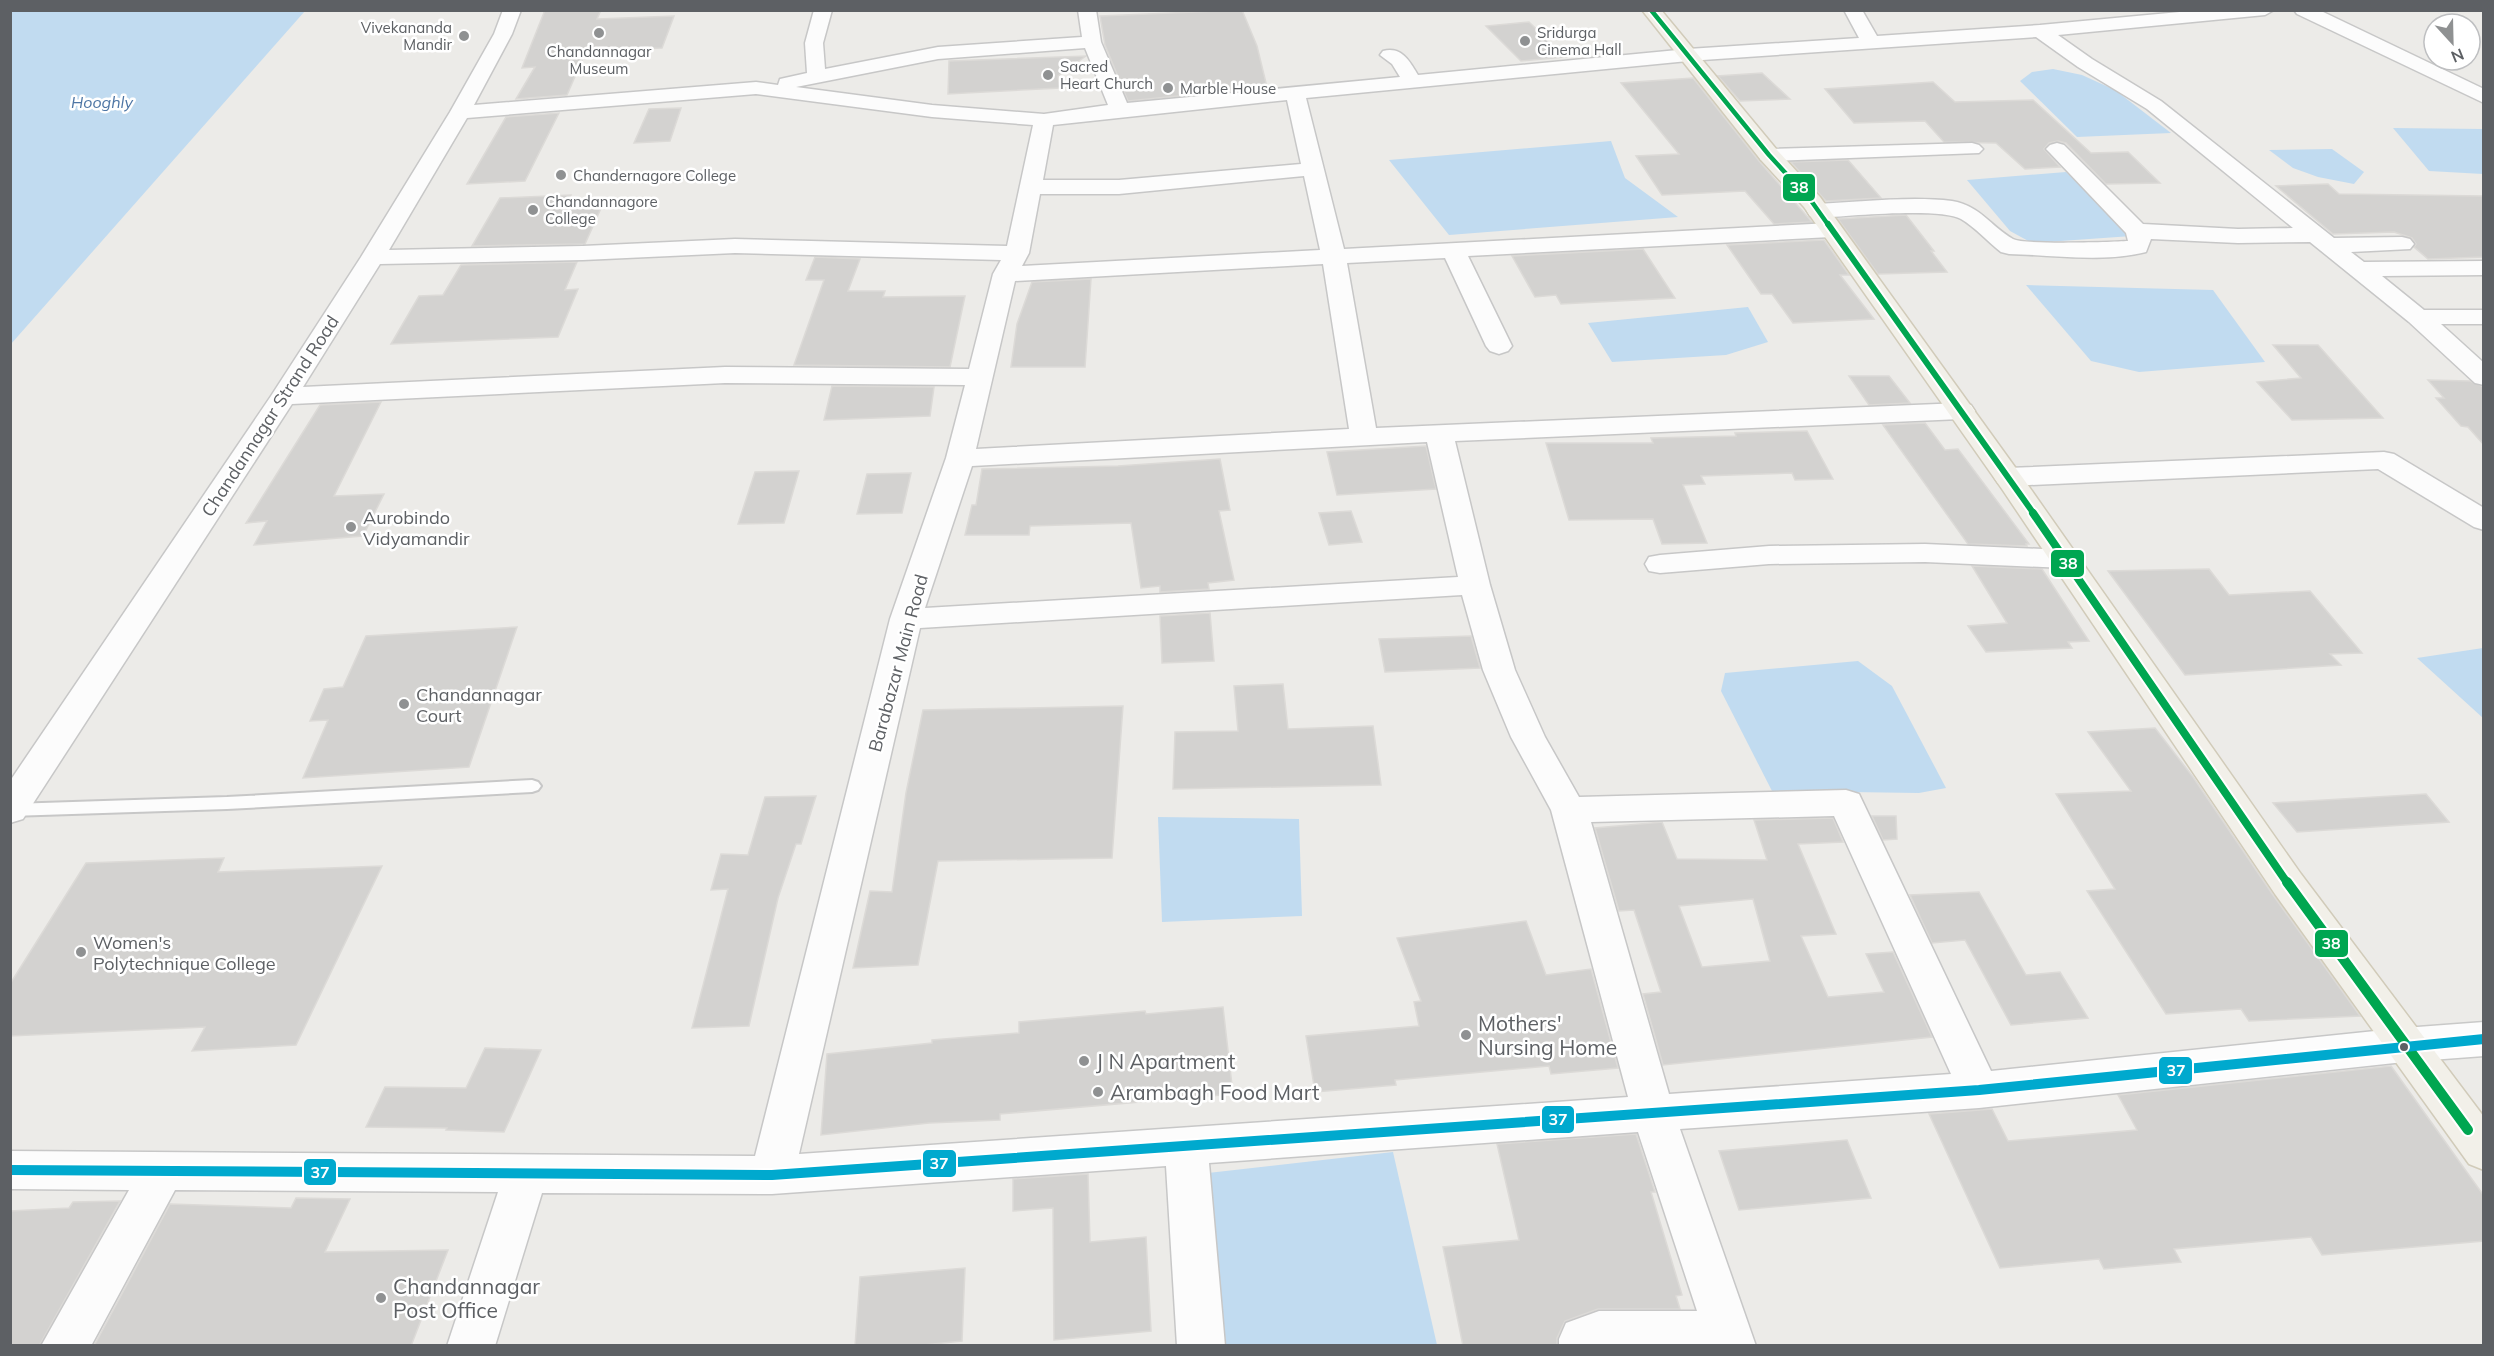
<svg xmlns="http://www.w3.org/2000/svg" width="2494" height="1356" font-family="Mulish,sans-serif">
	<rect width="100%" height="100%" fill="#ecebe8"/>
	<g fill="#c1dbf0">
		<polygon points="11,10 305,11 11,344 10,11"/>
		<polygon points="2053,69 2082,75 2115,90 2171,133 2077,137 2020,81 2032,72"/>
		<polygon points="2393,128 2483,129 2483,174 2429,171"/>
		<polygon points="1611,141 1625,178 1678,217 1449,235 1389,160"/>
		<polygon points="2332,149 2364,172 2354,184 2318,177 2293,168 2269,150"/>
		<polygon points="2066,172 2132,236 2032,243 2010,231 1967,180"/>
		<polygon points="2026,285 2213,290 2265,362 2139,372 2091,361"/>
		<polygon points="1748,307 1768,342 1726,355 1612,362 1588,323"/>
		<polygon points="2483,648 2484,648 2483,718 2417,658"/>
		<polygon points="1858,661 1892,686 1946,788 1919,793 1772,791 1721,691 1725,673"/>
		<polygon points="1158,817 1299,819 1302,916 1162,922"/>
		<polygon points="1393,1152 1437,1345 1226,1345 1208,1173"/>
	</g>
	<g fill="#d3d2d0" stroke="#dcdad7" stroke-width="1.5" fill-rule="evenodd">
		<polygon points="545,10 601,10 597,19 674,16 662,48 586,51 567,95 516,99 535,67 522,68"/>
		<polygon points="1242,10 1257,46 1267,87 1128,101 1105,45 1100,16"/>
		<polygon points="1529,22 1565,57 1521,61 1486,26"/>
		<polygon points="1086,56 1058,76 1060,88 948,94 949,61"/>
		<polygon points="1762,73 1790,99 1740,101 1718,76"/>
		<polygon points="1693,78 1759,161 1812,222 1774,224 1745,191 1662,195 1636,156 1679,154 1621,83"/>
		<polygon points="1933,82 1955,102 2033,100 2091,153 2128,152 2160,183 2106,184 2066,143 2058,141 2049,143 2044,149 2060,167 2025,169 1996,143 1944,142 1925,121 1854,123 1825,89"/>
		<polygon points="681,108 670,141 634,143 649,109"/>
		<polygon points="559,113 525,181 467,184 506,117"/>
		<polygon points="1848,160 1881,198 1826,201 1791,162"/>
		<polygon points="2328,184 2339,194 2484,196 2484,257 2428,259 2414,247 2416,244 2412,238 2394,232 2333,234 2276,186"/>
		<polygon points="571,195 566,206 602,206 585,244 472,246 500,198"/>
		<polygon points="1906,215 1934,251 1931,251 1947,272 1878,274 1838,219"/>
		<polygon points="1824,240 1849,275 1840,275 1874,319 1793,323 1772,294 1761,294 1727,245"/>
		<polygon points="1643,249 1675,298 1561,304 1556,295 1535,297 1512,256"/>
		<polygon points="815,257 860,259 848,291 885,291 883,297 965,296 950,367 794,365 824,280 806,280"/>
		<polygon points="577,262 565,290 578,289 558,337 391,344 419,296 443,295 461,265"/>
		<polygon points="1091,279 1085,367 1011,367 1017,324 1032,282"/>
		<polygon points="2273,345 2318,345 2383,418 2292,420 2257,382 2301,378"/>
		<polygon points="1849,376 1889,376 1910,403 1869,405"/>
		<polygon points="2428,380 2470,381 2484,387 2484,445 2468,427 2461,426 2436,398 2444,398"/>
		<polygon points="832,386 934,387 930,416 824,420"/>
		<polygon points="381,402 334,496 384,494 363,536 254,545 267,521 246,523 320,405"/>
		<polygon points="1925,423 1945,450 1958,449 2029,544 2026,544 2027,546 1968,544 1883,425"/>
		<polygon points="1807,431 1833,479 1795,480 1792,473 1701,476 1705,484 1683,485 1707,543 1662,544 1653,519 1569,520 1546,443 1653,443 1651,438 1736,436 1735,433"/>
		<polygon points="1426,446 1436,489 1337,495 1327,452"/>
		<polygon points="1220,459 1230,510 1219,511 1234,580 1208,583 1209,589 1160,592 1160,586 1141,588 1131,523 1030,526 1029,535 965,535 972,505 976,505 982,469 1118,466"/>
		<polygon points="799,471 784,523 738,524 755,472"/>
		<polygon points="911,473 902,513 857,514 867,474"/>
		<polygon points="1351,511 1362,542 1329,545 1319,513"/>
		<polygon points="1972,566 2042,569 2089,641 2068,642 2072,648 1986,652 1968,626 2007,623"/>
		<polygon points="2209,569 2229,595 2310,591 2362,653 2330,654 2341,665 2185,675 2108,571"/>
		<polygon points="1210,613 1214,661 1162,663 1160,616"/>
		<polygon points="517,627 469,767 303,778 328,720 310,721 324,689 343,687 366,636"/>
		<polygon points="1471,636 1480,668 1385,672 1379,639"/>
		<polygon points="1283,684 1288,729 1373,726 1381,785 1173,789 1175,732 1238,731 1234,686"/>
		<polygon points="1123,706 1112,858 938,861 918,965 853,968 870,891 892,892 906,793 923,710"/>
		<polygon points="2155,728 2193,777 2273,895 2360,1016 2249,1021 2241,1009 2166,1014 2087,891 2115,889 2056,794 2131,791 2088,732"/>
		<polygon points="2426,794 2449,822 2297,832 2273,803"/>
		<polygon points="816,796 801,844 796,844 778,898 749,1026 692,1028 728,889 711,890 721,854 748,855 765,797"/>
		<polygon points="1872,816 1896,816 1897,839 1883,840"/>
		<path d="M1833,818L1843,842L1798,844L1836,934L1801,936L1828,997L1884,992L1866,954L1893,952L1932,1037L1663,1065L1643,994L1661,992L1634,910L1619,911L1595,828L1662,822L1677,859L1767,860L1754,820ZM1753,899L1770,961L1702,967L1679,906Z"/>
		<polygon points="224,858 218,872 382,866 296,1045 192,1051 205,1027 10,1036 10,984 86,863"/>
		<polygon points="1979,892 2026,975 2060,972 2088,1018 2011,1025 1965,940 1932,943 1910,895"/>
		<polygon points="1526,921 1546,975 1591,969 1618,1068 1551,1074 1549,1066 1395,1080 1396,1085 1315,1092 1306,1036 1419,1026 1414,1002 1421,1001 1397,938"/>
		<polygon points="1223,1007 1233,1094 1000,1114 1000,1120 929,1123 821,1135 827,1054 932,1043 932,1040 1019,1033 1019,1022 1145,1011 1146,1014"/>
		<polygon points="485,1048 541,1050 504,1132 446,1130 447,1128 366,1127 385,1087 466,1088"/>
		<polygon points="2391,1066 2484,1196 2484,1241 2322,1255 2311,1237 2174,1249 2181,1262 2104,1269 2099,1259 2000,1268 1929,1114 1992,1109 2008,1141 2137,1130 2118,1095"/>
		<polygon points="1636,1134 1655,1192 1651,1192 1682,1295 1676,1296 1680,1309 1598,1309 1565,1321 1557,1338 1557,1346 1463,1346 1443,1247 1519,1240 1497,1144"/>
		<polygon points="1847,1140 1871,1198 1739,1210 1719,1151"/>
		<polygon points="1088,1174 1090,1242 1146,1237 1151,1331 1054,1340 1053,1208 1013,1211 1013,1179"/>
		<polygon points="296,1198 350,1199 325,1252 448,1250 411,1346 94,1346 170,1204 291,1208"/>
		<polygon points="120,1201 39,1346 10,1346 10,1211 69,1208 73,1202"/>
		<polygon points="965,1268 962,1341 914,1346 855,1346 860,1277"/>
	</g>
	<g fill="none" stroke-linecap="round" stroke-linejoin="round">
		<defs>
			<polygon id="lane" points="532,780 538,782 541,786 538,790 532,792 227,809 10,816 11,804 227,797"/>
			<g id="street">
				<path d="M503,10H521L512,34L474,105L756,82L778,85L780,79L807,73L805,43L814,10H832L823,43L825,69L938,47L1082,37L1078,10H1096L1101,42L1127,103L1400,77L1392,64L1380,55L1383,51C1402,46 1410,62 1418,75L1688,49L1859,38L1844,10H1862L1877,36L2040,25L2201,10H2274L2265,15L2058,35L2092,59L2161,101L2334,238L2402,237L2410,239L2414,244L2410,249L2351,252L2364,262L2484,261V275L2382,276L2424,310H2484V324H2441L2484,363V385L2475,383L2409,322L2310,242L2238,243L2151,239L2146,252C2103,263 2053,255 2009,254L2001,252C1988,242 1975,227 1961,219C1941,207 1845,216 1818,218L1810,216L1807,211L1810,206L1818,204C1859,202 1911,196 1952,201C1981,206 1990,226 2013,239C2024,245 2112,242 2128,241L2126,233L2050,153L2046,149L2050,145L2057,143L2064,145L2143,224L2238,229L2293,228L2147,109L2078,67L2036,37L1688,61L1306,98L1344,249L1831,223L1839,225L1843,230L1839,235L1831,237L1468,256L1512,346L1508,351L1499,354L1490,351L1486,346L1445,258L1347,263L1376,428L1961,403L1971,405L1975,411L1971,417L1961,419L1455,441L1490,585L1515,670L1545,737L1579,797L1846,790L1859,794L1991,1071L2404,1028L2419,1033L2425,1045L2419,1057L2404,1062L1979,1108L1680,1129L1756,1346H1559V1339L1566,1323L1599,1311H1697L1638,1132L1209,1163L1225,1346H1177L1166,1166L772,1194L542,1193L495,1346H447L498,1192L175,1190L91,1346H41L129,1190L10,1189V1151L755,1156L890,619L946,458L965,385L725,383L292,404L23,819L10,823V781L271,396L361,257L450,112L494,34ZM1085,48L1108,105L1044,114L932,105L796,87L938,59ZM756,94L932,117L1033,125L1007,246L735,239L583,246L389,250L467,118ZM1287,100L1301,164L1119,180H1043L1053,125ZM1304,176L1320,250L1022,266L1029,253L1040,194H1119ZM735,253L1001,260L993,274L969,369L725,367L303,387L380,264L583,260ZM1323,264L1349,429L976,449L1015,281ZM1427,442L1458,577L925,608L972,466ZM1462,595L1483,670L1511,737L1551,810L1628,1097L799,1154L920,628ZM1834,816L1951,1074L1669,1094L1591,822Z"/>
				<polygon points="2294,10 2319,10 2484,89 2484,103 2297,14"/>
				<polygon points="1972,143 1979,145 1983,149 1979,153 1769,161 1761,160 1758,155 1761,150 1769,149"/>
				<polygon points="2384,452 2394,454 2484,508 2484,530 2474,527 2378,469 2008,486 1998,483 1994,477 1998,471 2008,468"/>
				<polygon points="1925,544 2065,550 2076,553 2080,559 2076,565 2065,568 1925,562 1769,564 1660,573 1649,571 1645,564 1649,557 1660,555 1769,546"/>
			</g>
			<polygon id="secondary" points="2484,1022 2484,1056 2404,1062 2389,1057 2383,1045 2389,1033 2404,1028"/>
			<polygon id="primary" points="1642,10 1661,10 1777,150 1820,197 2025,481 2301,874 2484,1117 2484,1170 2469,1164 2275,894 2002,489 1804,207 1761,160"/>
		</defs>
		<use href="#lane" stroke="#c7c7c7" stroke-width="4"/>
		<use href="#street" stroke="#c7c7c7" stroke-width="3"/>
		<use href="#secondary" stroke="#c9c9c8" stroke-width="3"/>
		<use href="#primary" stroke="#d1cbb9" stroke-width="3"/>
		<use href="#lane" fill="#fcfcfc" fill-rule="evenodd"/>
		<use href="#street" fill="#fcfcfc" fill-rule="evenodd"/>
		<use href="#secondary" fill="#fcfcfc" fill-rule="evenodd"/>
		<use href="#primary" fill="#f2f0e9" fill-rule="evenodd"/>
		<defs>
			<polyline id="bus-1-far3" points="1651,10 1769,155 1812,202 1829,226"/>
			<polyline id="bus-1-far2" points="1828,224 2034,514"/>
			<polyline id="bus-1-far1" points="2033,513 2288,884"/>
			<polyline id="bus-1" points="2287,882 2468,1130"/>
			<polyline id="bus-2" points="10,1170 772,1175 1979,1090 2484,1039"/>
		</defs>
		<use href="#bus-1-far3" stroke="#fff" stroke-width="8"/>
		<use href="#bus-1-far2" stroke="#fff" stroke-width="10"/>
		<use href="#bus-1-far1" stroke="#fff" stroke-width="12"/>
		<use href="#bus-1" stroke="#fff" stroke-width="14"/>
		<use href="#bus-2" stroke="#fff" stroke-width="14"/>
		<use href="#bus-1-far3" stroke="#00a651" stroke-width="4.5"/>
		<use href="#bus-1-far2" stroke="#00a651" stroke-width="6"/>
		<use href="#bus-1-far1" stroke="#00a651" stroke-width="8"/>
		<use href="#bus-1" stroke="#00a651" stroke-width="10"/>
		<use href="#bus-2" stroke="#00a9ce" stroke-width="10"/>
	</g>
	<g fill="#8f9192" stroke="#fff" stroke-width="2">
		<circle cx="599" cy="33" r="6"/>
		<circle cx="464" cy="36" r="6"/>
		<circle cx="1525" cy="41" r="6"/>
		<circle cx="1048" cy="75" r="6"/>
		<circle cx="1168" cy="88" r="6"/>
		<circle cx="561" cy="175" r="6"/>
		<circle cx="533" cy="210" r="6"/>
		<circle cx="351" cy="527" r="6"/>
		<circle cx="404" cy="704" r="6"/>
		<circle cx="81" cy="952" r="6"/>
		<circle cx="1466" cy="1035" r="6"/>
		<circle cx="1084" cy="1061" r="6"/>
		<circle cx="1098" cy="1092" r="6"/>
		<circle cx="381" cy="1298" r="6"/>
	</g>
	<circle fill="#5d6064" stroke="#fff" stroke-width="2" cx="2404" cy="1047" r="5"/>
	<g text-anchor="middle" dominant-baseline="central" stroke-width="5" stroke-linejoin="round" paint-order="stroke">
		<g font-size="15" fill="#5d6064" stroke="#fff" text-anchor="start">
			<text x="452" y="27" text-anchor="end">Vivekananda<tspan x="452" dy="17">Mandir</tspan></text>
			<text x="1537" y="32">Sridurga<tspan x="1537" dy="17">Cinema Hall</tspan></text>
			<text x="599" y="51" text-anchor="middle">Chandannagar<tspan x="599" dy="17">Museum</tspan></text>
			<text x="1060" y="66">Sacred<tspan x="1060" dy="17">Heart Church</tspan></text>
			<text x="1180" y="88">Marble House</text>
			<text x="573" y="175">Chandernagore College</text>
			<text x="545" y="201">Chandannagore<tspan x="545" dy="17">College</tspan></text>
		</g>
		<g font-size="16" font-style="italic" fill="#4e76a5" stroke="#fff">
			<text x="102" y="102">Hooghly</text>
		</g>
		<g font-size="18" fill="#5d6064" stroke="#fff">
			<text transform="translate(270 416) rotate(-57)">Chandannagar Strand Road</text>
			<text transform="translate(898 663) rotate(-75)">Barabazar Main Road</text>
		</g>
		<g font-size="18" fill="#5d6064" stroke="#fff" text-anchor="start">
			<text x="363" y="517">Aurobindo<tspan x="363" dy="21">Vidyamandir</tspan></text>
			<text x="416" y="694">Chandannagar<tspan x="416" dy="21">Court</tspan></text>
			<text x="93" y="942">Women's<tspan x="93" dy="21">Polytechnique College</tspan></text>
		</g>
		<g font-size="21" fill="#5d6064" stroke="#fff" text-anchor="start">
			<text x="1478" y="1023">Mothers'<tspan x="1478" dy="24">Nursing Home</tspan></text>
			<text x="1096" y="1061">J N Apartment</text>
			<text x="1110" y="1092">Arambagh Food Mart</text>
			<text x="393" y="1286">Chandannagar<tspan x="393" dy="24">Post Office</tspan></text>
		</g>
	</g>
	<g stroke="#fff" stroke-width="2">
		<rect x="1782" y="173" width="34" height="29" rx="6" fill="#00a651"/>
		<rect x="2050" y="549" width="35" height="29" rx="6" fill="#00a651"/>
		<rect x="2314" y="929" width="35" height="29" rx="6" fill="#00a651"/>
		<rect x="2158" y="1056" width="35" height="29" rx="6" fill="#00a9ce"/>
		<rect x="1541" y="1105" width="34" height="29" rx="6" fill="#00a9ce"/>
		<rect x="922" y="1149" width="35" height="29" rx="6" fill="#00a9ce"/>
		<rect x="303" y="1158" width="34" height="28" rx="6" fill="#00a9ce"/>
	</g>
	<g font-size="16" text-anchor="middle" font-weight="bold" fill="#fff">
		<text x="1799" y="193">38</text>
		<text x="2068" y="569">38</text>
		<text x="2331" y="949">38</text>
		<text x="2176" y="1076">37</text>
		<text x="1558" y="1125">37</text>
		<text x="939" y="1169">37</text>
		<text x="320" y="1178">37</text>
	</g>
	<rect width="2494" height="1356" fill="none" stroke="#5d6064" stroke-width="24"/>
	<g transform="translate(2452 42) rotate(158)"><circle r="28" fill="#ffffff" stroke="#bebfc1" stroke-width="1.5"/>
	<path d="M0-4.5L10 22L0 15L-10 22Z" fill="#8f9192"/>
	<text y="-9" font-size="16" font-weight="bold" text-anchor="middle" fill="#5d6064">N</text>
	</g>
</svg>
